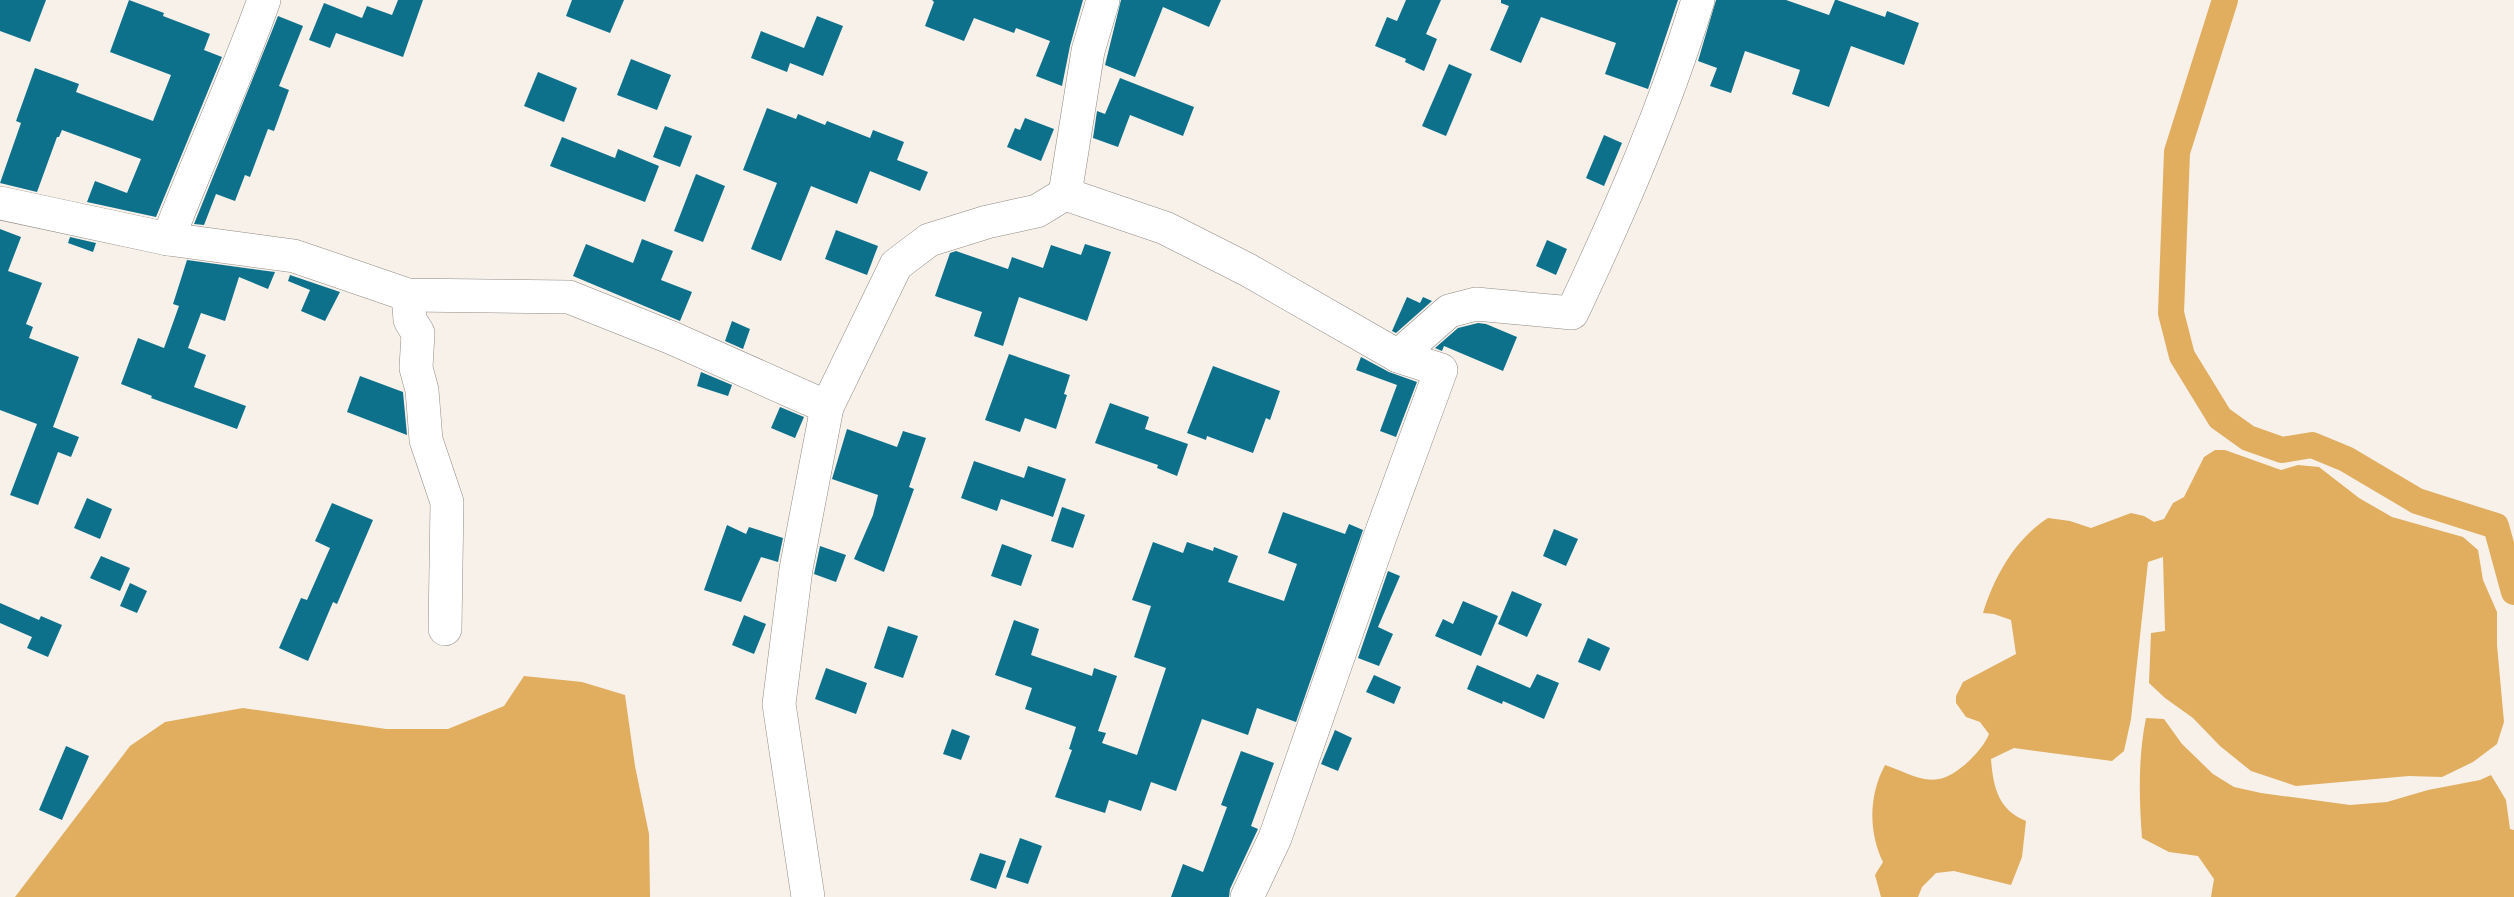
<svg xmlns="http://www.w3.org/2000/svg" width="2514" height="897" font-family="'DejaVu Sans',sans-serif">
	<rect width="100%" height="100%" fill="#f7f1ea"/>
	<g fill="#e1ad5e">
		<path d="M2215,450H2225L2281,470L2298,465L2319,467L2359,498L2392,517L2463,537L2478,550L2483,580L2497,612V645L2504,722L2497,744L2473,762L2442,777L2409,776L2296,786L2251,771L2220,746L2193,718L2165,698L2149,683L2151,633L2165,631L2163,557L2148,562L2131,719L2124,751L2112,761L2014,748L1991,759C1993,786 1998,810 2026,821L2022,857L2011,885L1954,871L1936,873L1922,887L1918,897H1881L1875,875L1883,862C1868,831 1869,795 1885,765C1902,770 1921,783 1939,779C1957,776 1983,750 1989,734L1980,722L1966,717L1956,703V696L1963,682L2016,654L2011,620L1994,614L1983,613C1994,577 2015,539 2048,518L2070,521L2091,528L2131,513L2144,516L2154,522L2164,519L2173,503L2184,497L2204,457Z"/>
		<polygon points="524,676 582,682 625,695 635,766 649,834 650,897 15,897 130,746 165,722 243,708 386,729 448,729 504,706"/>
		<path d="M2146,718L2164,719L2182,744L2213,774L2234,787L2261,793L2350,805L2387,802L2428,790L2480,780L2491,775L2506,800L2510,829L2514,830V897H2211L2214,879L2198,856L2169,852L2142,838C2139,797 2138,758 2146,718Z"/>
	</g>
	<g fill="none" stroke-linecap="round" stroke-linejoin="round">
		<polyline stroke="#e1ad5e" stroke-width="26" points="2225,0 2177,152 2171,313 2182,356 2220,418 2248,438 2282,450 2312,445 2346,459 2417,501 2496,526 2514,592"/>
	</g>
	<g fill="#0e718c">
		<polygon points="0,0 46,0 30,42 0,31"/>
		<polygon points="129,0 164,13 163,16 210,34 204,50 222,57 156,217 87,202 95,181 127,193 141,159 62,130 59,137 57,137 37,192 0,183 21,123 16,121 35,68 79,84 76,92 153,121 171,75 110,52"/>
		<polygon points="398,0 423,0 403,57 336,33 330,48 309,40 324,3 362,18 367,6 392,15"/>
		<polygon points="572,0 624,0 610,33 566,16"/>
		<polygon points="932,0 1083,0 1070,46 1062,86 1036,76 1050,41 1016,28 1014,33 974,18 964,41 925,26 934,2"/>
		<polygon points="1121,0 1221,0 1209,27 1163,7 1135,77 1105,65"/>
		<polygon points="1406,0 1441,0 1426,34 1437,39 1424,71 1405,62 1406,59 1375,46 1387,17 1397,21"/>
		<polygon points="1501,0 1678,0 1648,89 1605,74 1616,43 1541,17 1521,63 1490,50 1509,6 1501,3"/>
		<polygon points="1716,0 1786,0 1829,15 1835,0 1837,0 1885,17 1887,11 1919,23 1904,65 1851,46 1829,107 1792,94 1800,70 1745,51 1731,93 1710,86 1717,68 1698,61"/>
		<polygon points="278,16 303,26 279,86 289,90 274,131 268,129 250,177 245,175 235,201 216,194 204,225 194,224"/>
		<polygon points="817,16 843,26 823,76 790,63 787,72 751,58 761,31 804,48"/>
		<polygon points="631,59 671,75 657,110 617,95"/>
		<polygon points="1449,64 1472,74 1446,136 1422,126"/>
		<polygon points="538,72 577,88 564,122 524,106"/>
		<polygon points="1120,78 1194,107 1183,136 1130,115 1118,147 1093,138 1097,111 1105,114"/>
		<polygon points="767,108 796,119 798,114 825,125 827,121 870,138 873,130 904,142 897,160 928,172 920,191 870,171 857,204 811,186 781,261 751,249 777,183 743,170"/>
		<polygon points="1025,118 1054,129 1041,161 1007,147 1015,128 1020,130"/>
		<polygon points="665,126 692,136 680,167 653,157"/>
		<polygon points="1604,135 1622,143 1604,186 1586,178"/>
		<polygon points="562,137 615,158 618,149 659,166 645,202 550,166"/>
		<polygon points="696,174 725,186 703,242 674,231"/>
		<polygon points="0,229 21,237 8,271 42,283 26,324 33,327 29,338 79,357 53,427 79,437 71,457 58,452 38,505 10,495 37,424 0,410"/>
		<polygon points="836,230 878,246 867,275 825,259"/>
		<polygon points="70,237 96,243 93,252 68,243"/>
		<polygon points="642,239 673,251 661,280 692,292 680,321 573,276 586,244 633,263"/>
		<polygon points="1547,240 1567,249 1556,275 1536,266"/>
		<polygon points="1085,244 1111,252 1087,321 1019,297 1003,346 974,336 982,312 935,296 950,253 956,251 1008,269 1012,257 1043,268 1051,245 1081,255"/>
		<polygon points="187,260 275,272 268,289 239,277 225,321 201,313 188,348 206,355 194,387 246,406 237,429 151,398 152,396 121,384 138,338 164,348 179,306 173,304"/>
		<polygon points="290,275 340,292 325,321 301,311 310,290 288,281"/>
		<polygon points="1407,297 1420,303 1423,297 1432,301 1396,333 1392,331"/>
		<polygon points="732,321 750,329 743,349 725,341"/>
		<polygon points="1478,323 1486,324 1517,337 1503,371 1444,346 1442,351 1435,348 1458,328"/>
		<polygon points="1009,354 1070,375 1064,394 1067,395 1056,429 1025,418 1020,432 985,420"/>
		<polygon points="1361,357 1389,372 1417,382 1396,437 1380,431 1397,385 1356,370"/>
		<polygon points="1213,366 1280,391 1270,420 1266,418 1253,453 1207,436 1206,440 1187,433"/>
		<polygon points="701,372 732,385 728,396 697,386"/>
		<polygon points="360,376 403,392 407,435 347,412"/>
		<polygon points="1110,403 1149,417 1145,429 1188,444 1177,476 1157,468 1158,465 1095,443"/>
		<polygon points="780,407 804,417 795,438 771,428"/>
		<polygon points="847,429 897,447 903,431 926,438 909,487 914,489 884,572 854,559 873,515 878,495 832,479"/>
		<polygon points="974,461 1024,478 1028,466 1066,479 1053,517 1001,499 997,511 961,498"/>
		<polygon points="87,498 112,509 100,539 74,528"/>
		<polygon points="332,503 373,520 337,604 333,602 308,661 279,648 301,598 307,600 330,548 315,541"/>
		<polygon points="1062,507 1085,515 1073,548 1051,541"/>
		<polygon points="1283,512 1345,534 1349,524 1363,530 1296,722 1257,708 1248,735 1202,719 1176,791 1151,782 1141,811 1109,800 1105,813 1055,797 1072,750 1069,749 1076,727 1025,709 1032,688 995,675 1014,620 1039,629 1031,655 1092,676 1094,668 1117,676 1098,731 1106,733 1102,743 1137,755 1166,668 1134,657 1151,606 1132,600 1153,542 1183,553 1187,542 1213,551 1214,547 1238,556 1228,582 1284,601 1297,564 1268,553"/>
		<polygon points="727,525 746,534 749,527 783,538 778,562 761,557 741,602 704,590"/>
		<polygon points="1554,529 1578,539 1566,566 1543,556"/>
		<polygon points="1002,544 1032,555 1021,586 991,576"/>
		<polygon points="820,546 846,555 836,582 814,574"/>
		<polygon points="101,556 130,568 120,591 90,578"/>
		<polygon points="1388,571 1400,576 1378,627 1393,634 1379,666 1358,658"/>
		<polygon points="130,583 147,591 137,613 120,606"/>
		<polygon points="1512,591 1542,604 1527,637 1498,624"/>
		<polygon points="1463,601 1498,616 1481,656 1435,636 1443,619 1453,624"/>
		<polygon points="0,603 39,620 41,616 62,625 48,657 27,648 32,637 0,623"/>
		<polygon points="744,615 766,624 754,654 732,645"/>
		<polygon points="888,626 918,636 903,678 874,668"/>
		<polygon points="1588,638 1610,648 1600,671 1578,662"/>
		<polygon points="1477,665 1530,688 1537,674 1559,683 1544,719 1503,701 1502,704 1467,689"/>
		<polygon points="826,668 867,683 856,714 815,699"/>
		<polygon points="1374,675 1401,687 1394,704 1366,692"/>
		<polygon points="952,729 970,736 961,760 943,754"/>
		<polygon points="1335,730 1352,738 1338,771 1321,764"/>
		<polygon points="66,746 89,756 62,820 39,810"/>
		<polygon points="1241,751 1274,763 1251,826 1258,829 1230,889 1229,897 1171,897 1183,864 1203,872 1227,807 1221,805"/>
		<polygon points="1020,838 1042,846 1028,884 1006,877"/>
		<polygon points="980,853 1006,861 996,889 970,880"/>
	</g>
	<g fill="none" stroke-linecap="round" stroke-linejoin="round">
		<defs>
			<g id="minor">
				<polyline points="1065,194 1088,51 1103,0"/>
				<polyline points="0,203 168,239 294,256 408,295 569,297 672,338 827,407 896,265 929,240 987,222 1037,211 1065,194 1165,228 1248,270 1398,356"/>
				<path d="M168,239C199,158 235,81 264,0"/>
				<polyline points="408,295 410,320 418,333 416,368 422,390 426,440 447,502 445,629"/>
				<polyline points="808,897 779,704 796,569 827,407"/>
				<path d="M1247,897L1275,838L1382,531L1441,370L1398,356L1449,311L1476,304L1572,313C1620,211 1665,108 1698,0"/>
			</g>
		</defs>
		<use href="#minor" stroke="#908b84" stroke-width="34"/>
		<use href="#minor" stroke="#fff" stroke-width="33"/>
	</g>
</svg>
